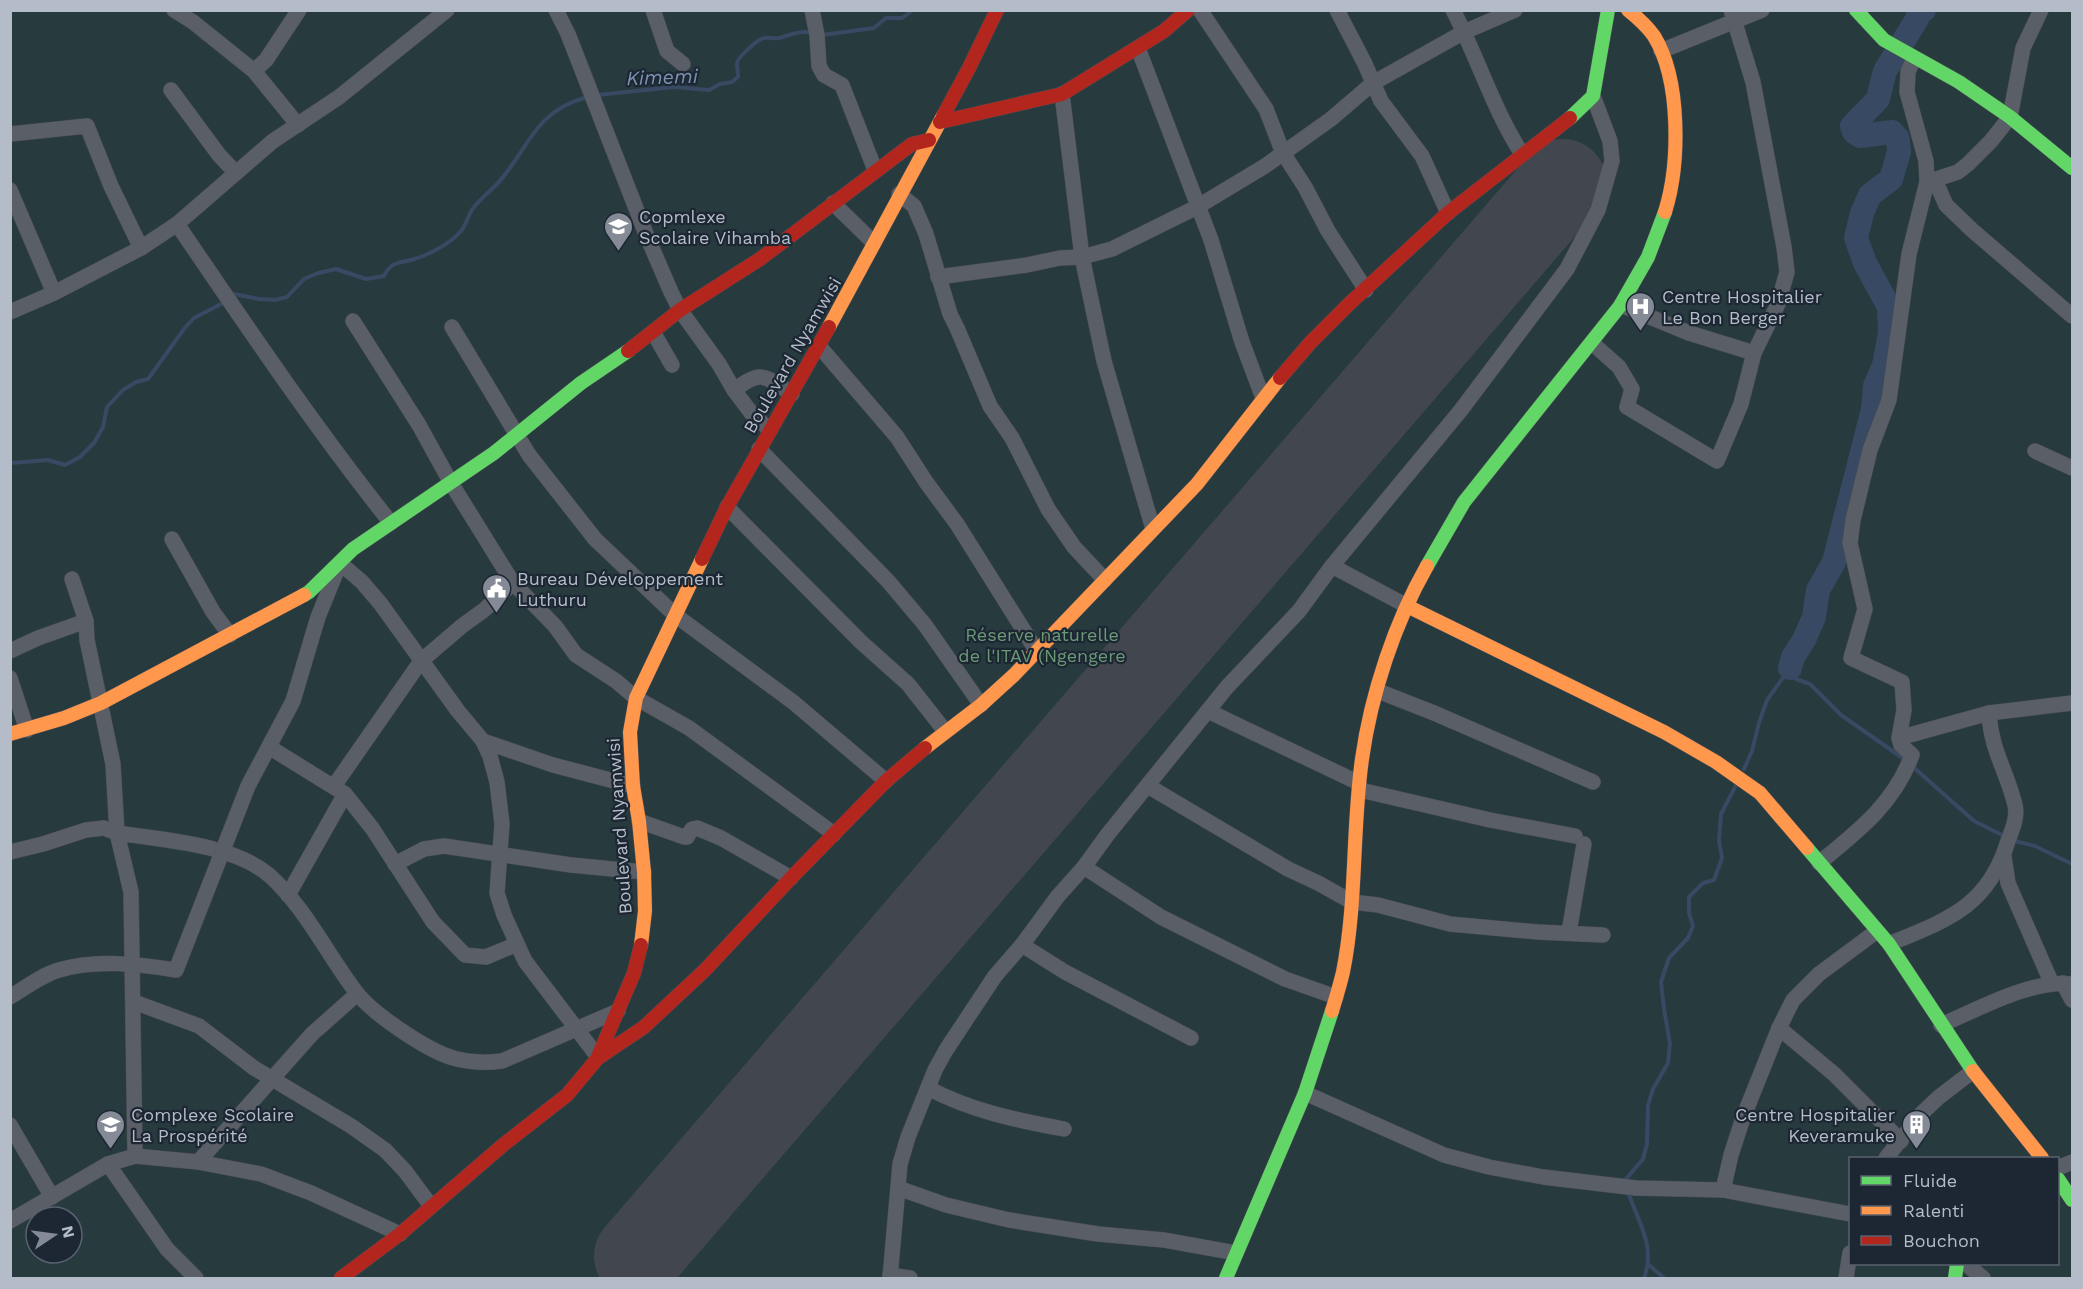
<svg xmlns="http://www.w3.org/2000/svg" width="2083" height="1289" font-family="'Work Sans',sans-serif">
	<rect width="100%" height="100%" fill="#2a3038"/>
	<path fill="#273a3e" fill-rule="evenodd" d="M10,11H2072V1278H11ZM1850,1158H2058V1264H1850ZM36,1217H72V1253H36Z"/>
	<g fill="none" stroke-linecap="round" stroke-linejoin="round">
		<g stroke="#384963" stroke-width="4">
			<polyline points="822,35 874,28 886,18 902,18 913,10"/>
			<path d="M597,95L674,87L709,90L720,84L732,82L738,77C738,73 737,67 737,63C738,57 758,39 764,38C769,37 774,39 779,38C791,35 799,30 812,33"/>
			<path d="M234,294L259,299L275,300L287,297L304,279L318,273L336,269L366,279L384,276C392,260 399,264 414,259C429,255 451,243 461,231C467,224 468,214 474,207C483,196 495,188 503,177C532,141 537,111 587,97"/>
			<polyline points="10,463 48,460 65,465 80,457 94,443 103,427 107,407 123,390 136,382 148,379 184,329 194,318 225,302"/>
			<polyline points="1912,766 1974,821 2004,836"/>
			<polyline points="1744,769 1752,751 1759,723 1767,700 1790,668 1796,679 1810,684 1841,715 1907,761"/>
			<polyline points="2015,841 2035,846 2072,864"/>
			<polyline points="1627,1184 1626,1179 1643,1159 1647,1144 1648,1105 1653,1089 1668,1063 1670,1044 1664,1009 1661,982 1669,958 1688,938 1693,926 1689,913 1689,897 1703,883 1714,880 1722,858 1719,841 1721,814 1736,785"/>
			<path d="M1628,1192C1638,1221 1656,1247 1644,1278"/>
			<polyline points="1649,1265 1664,1278"/>
		</g>
		<polyline stroke="#384963" stroke-width="24" points="1790,668 1793,657 1804,640 1814,617 1818,590 1834,562 1873,409 1875,386 1884,365 1890,333 1889,307 1865,263 1856,238 1862,213 1870,195 1891,179 1899,152 1898,139 1892,132 1860,136 1854,132 1852,126 1878,99 1885,71 1917,19 1919,11 1924,10"/>
		<polyline stroke="#42464e" stroke-width="88" points="638,1256 1563,183"/>
		<defs>
			<g id="street">
				<polyline points="174,10 193,22 254,71 298,125"/>
				<polyline points="556,10 568,34 646,234 671,292 680,310 719,364 734,390 752,414 770,430"/>
				<polyline points="653,10 667,51 683,64"/>
				<polyline points="812,10 817,35 819,66 824,75 842,85 875,170"/>
				<polyline points="1200,10 1266,109 1283,153 1305,187 1328,231 1366,290"/>
				<polyline points="1337,10 1365,64 1381,101 1422,156 1448,213"/>
				<path d="M1453,10C1478,58 1493,109 1522,154"/>
				<polyline points="1138,48 1211,240 1242,342 1263,398"/>
				<polyline points="1661,51 1762,10"/>
				<polyline points="254,71 266,60 299,10"/>
				<polyline points="171,90 219,155 236,173"/>
				<polyline points="1062,94 1082,257 1104,361 1153,529"/>
				<polyline points="10,134 87,126 111,186 141,248"/>
				<polyline points="1935,180 1946,205 1972,230 2072,316"/>
				<polyline points="1927,182 1958,172 1968,164 1991,141 2010,117 2023,48 2041,10"/>
				<polyline points="10,190 54,293"/>
				<polyline points="899,194 914,206 926,234 950,314 957,328 990,406 1012,438 1048,509 1074,547 1105,580"/>
				<polyline points="833,203 874,243"/>
				<path d="M177,224C246,325 314,427 391,523"/>
				<polyline points="938,277 1027,265 1060,258 1082,257 1112,249 1197,207 1265,166 1331,119 1373,83 1464,32 1515,10"/>
				<polyline points="1621,305 1689,333 1754,353"/>
				<polyline points="10,312 54,293 141,248 177,224 273,141 339,97 447,10"/>
				<polyline points="353,321 419,425 451,483 513,583 555,626 576,655 616,681 636,698 689,728 834,834"/>
				<polyline points="452,327 529,455 595,539 675,615 793,702 886,781"/>
				<polyline points="653,332 672,365"/>
				<polyline points="1592,343 1619,367 1632,389 1627,407 1717,461 1741,404 1754,353 1778,304 1787,272 1784,247 1753,82 1731,10"/>
				<polyline points="819,346 897,437 926,482 957,524 1036,650"/>
				<path d="M734,390C763,369 764,376 792,394"/>
				<polyline points="759,449 888,581 925,625 981,705"/>
				<polyline points="2035,451 2072,468"/>
				<polyline points="727,507 861,642 908,684 945,731"/>
				<polyline points="172,539 213,612 230,635"/>
				<polyline points="1332,566 1407,606"/>
				<polyline points="72,579 86,621 87,640 113,764 117,833 131,892 135,1156"/>
				<polyline points="10,651 38,638 86,621"/>
				<polyline points="10,678 27,730"/>
				<polyline points="1378,691 1434,713 1593,782"/>
				<polyline points="1208,711 1359,783"/>
				<polyline points="1899,738 1989,713"/>
				<polyline points="483,741 553,765 633,786"/>
				<polyline points="269,747 345,794 372,828 433,922 465,955 486,957 517,944"/>
				<polyline points="334,786 421,661 462,626 484,610 513,583"/>
				<polyline points="1148,786 1288,869 1318,883 1352,902 1378,905 1450,924 1538,932 1603,935"/>
				<polyline points="1360,790 1490,820 1575,836"/>
				<polyline points="639,821 684,837 687,837 692,829 697,828 721,838 791,878"/>
				<path d="M10,852L43,844L86,830L104,828L117,833C163,840 232,844 269,875C305,907 327,954 356,992C373,1014 430,1053 457,1059C473,1063 487,1063 502,1061L618,1011"/>
				<polyline points="2004,857 2008,883 2052,984"/>
				<path d="M1819,863C1858,831 1894,804 1912,755L1901,745L1899,738L1904,710L1902,682L1851,658L1865,609L1850,543L1853,520L1870,450L1889,400L1909,254L1927,182L1926,161L1907,92L1908,72L1914,58"/>
				<polyline points="395,864 424,849 444,846 571,865 644,872"/>
				<polyline points="1084,867 1161,917 1285,979 1336,997"/>
				<polyline points="288,895 345,794"/>
				<polyline points="1569,932 1584,844"/>
				<path d="M1889,944C1947,920 1988,907 2008,841C2012,830 2018,817 2015,805C2007,771 1991,751 1989,713L2072,703"/>
				<polyline points="1022,945 1065,972 1191,1038"/>
				<polyline points="2063,983 2072,1000"/>
				<path d="M10,997C26,987 42,975 59,970C96,959 138,964 176,970L248,786L293,701L318,617L340,563L362,582L380,603L458,711L483,741L490,756L497,782L502,824L497,893L504,915L525,961L598,1057"/>
				<polyline points="134,1002 199,1026 254,1068 351,1126 385,1150 405,1171 431,1206"/>
				<path d="M1941,1025C1979,1009 2032,979 2072,984"/>
				<polyline points="1779,1028 1834,1074 1901,1141"/>
				<path d="M928,1088C971,1111 1016,1120 1064,1129"/>
				<polyline points="1305,1093 1444,1155 1489,1167 1543,1177 1636,1188 1723,1190 1850,1214"/>
				<polyline points="10,1125 52,1197"/>
				<polyline points="1886,1158 1922,1113 1939,1097 1973,1071"/>
				<polyline points="198,1162 312,1034 357,994"/>
				<polyline points="108,1164 167,1249 196,1278"/>
				<polyline points="2058,1168 2072,1162"/>
				<polyline points="898,1188 946,1205 1009,1220 1098,1234 1164,1240 1236,1253"/>
				<polyline points="1723,1190 1731,1155 1743,1118 1779,1028 1793,1000 1819,974 1877,931"/>
				<polyline points="10,1221 108,1164 135,1156 198,1162 261,1174 311,1193 400,1234"/>
				<polyline points="1966,1264 1983,1278"/>
				<polyline points="890,1275 910,1278"/>
				<polyline points="890,1278 900,1164 908,1137 935,1070 946,1050 995,976 1022,945 1058,896 1084,867 1108,834 1227,687 1299,611 1332,566 1461,410 1567,269 1598,210 1612,161 1610,141 1593,96"/>
				<polyline points="1846,1278 1850,1253"/>
			</g>
			<g id="fast">
				<polyline points="1856,10 1884,40 1959,82 2010,117 2072,168"/>
				<polyline points="1570,118 1593,96 1608,10"/>
				<polyline points="1427,566 1464,502 1620,306 1648,257 1665,212"/>
				<polyline points="304,595 309,592 353,549 494,453 581,383 628,351"/>
				<polyline points="1807,848 1889,944 1973,1071"/>
				<polyline points="2058,1179 2072,1200"/>
				<polyline points="1226,1278 1305,1093 1332,1011"/>
				<polyline points="1955,1278 1957,1264"/>
			</g>
			<g id="slow">
				<path d="M1628,10C1638,18 1647,26 1654,36C1681,80 1680,164 1665,212"/>
				<polyline points="829,327 943,116"/>
				<polyline points="1407,606 1664,732 1716,762 1760,793 1807,848"/>
				<polyline points="10,734 64,718 101,703 304,595"/>
				<polyline points="925,748 981,705 1014,675 1197,484 1280,378"/>
				<polyline points="641,945 645,911 644,872 639,821 633,786 630,732 636,698 702,559"/>
				<path d="M1332,1011C1336,998 1340,985 1343,972C1357,902 1352,829 1362,759C1371,694 1395,622 1427,566"/>
				<polyline points="1973,1071 2042,1158"/>
			</g>
			<g id="jam">
				<polyline points="943,116 969,68 997,10"/>
				<polyline points="940,122 1062,94 1164,31 1188,10"/>
				<polyline points="628,351 680,310 760,259 912,144 929,140"/>
				<polyline points="1280,378 1310,343 1349,304 1448,213 1570,118"/>
				<polyline points="702,559 727,507 829,327"/>
				<polyline points="598,1058 644,1027 705,970 791,878 886,781 925,748"/>
				<polyline points="341,1278 400,1234 503,1145 567,1095 597,1059 634,973 641,945"/>
			</g>
		</defs>
		<use href="#street" stroke="#484c53" stroke-width="16"/>
		<use href="#fast" stroke="#484c53" stroke-width="15"/>
		<use href="#slow" stroke="#484c53" stroke-width="15"/>
		<use href="#jam" stroke="#484c53" stroke-width="15"/>
		<use href="#street" stroke="#5a5e66" stroke-width="15"/>
		<use href="#fast" stroke="#63d668" stroke-width="14"/>
		<use href="#slow" stroke="#ff974d" stroke-width="14"/>
		<use href="#jam" stroke="#b3261e" stroke-width="14"/>
	</g>
	<defs>
		<symbol id="school-pin" viewBox="-11 -11 22 30"><path d="M0 17L-7.5 6A9.5 9.5 0 1 1 7.5 6Z" fill="#848b96" stroke="#1d2633"/><path d="M0-5L7-2L0 1L-7-2ZM-4 1L0 2.5L4 1V4Q0 6-4 4Z" fill="#fff"/></symbol>
		<symbol id="hospital-pin" viewBox="-11 -11 22 30"><path d="M0 17L-7.5 6A9.5 9.5 0 1 1 7.5 6Z" fill="#848b96" stroke="#1d2633"/><path d="M-5-5h3v3.5h4V-5h3V5h-3V1.5h-4V5h-3Z" fill="#fff"/></symbol>
		<symbol id="civic-pin" viewBox="-11 -11 22 30"><path d="M0 17L-7.5 6A9.5 9.5 0 1 1 7.5 6Z" fill="#848b96" stroke="#1d2633"/><path d="M-.6-6.5H3V-4.5H.6V-3L4-1V1h2V6H-6V1h2V-1L-.6-3ZM-1.2 2.5V6h2.4V2.5Z" fill="#fff"/></symbol>
		<symbol id="building-pin" viewBox="-11 -11 22 30"><path d="M0 17L-7.5 6A9.5 9.5 0 1 1 7.5 6Z" fill="#848b96" stroke="#1d2633"/><path d="M-4-6H4V6H1V3H-1V6H-4ZM-2.5-4.3h1.7v1.8h-1.7ZM.8-4.3h1.7v1.8H.8ZM-2.5-1h1.7V.8h-1.7ZM.8-1h1.7V.8H.8Z" fill="#fff"/></symbol>
	</defs>
	<g fill-rule="evenodd">
		<use href="#school-pin" x="602" y="210" width="33" height="45"/>
		<use href="#hospital-pin" x="1624" y="290" width="33" height="45"/>
		<use href="#civic-pin" x="480" y="572" width="33" height="45"/>
		<use href="#school-pin" x="94" y="1108" width="33" height="45"/>
		<use href="#building-pin" x="1900" y="1108" width="33" height="45"/>
	</g>
	<g text-anchor="middle" dominant-baseline="central" stroke-width="4.5" stroke-linejoin="round" paint-order="stroke">
		<g font-size="18" fill="#b4bcc9" stroke="#1d2633" text-anchor="start">
			<text x="639" y="216">Copmlexe<tspan x="639" dy="21">Scolaire Vihamba</tspan></text>
			<text x="1662" y="296">Centre Hospitalier<tspan x="1662" dy="21">Le Bon Berger</tspan></text>
			<text x="517" y="578">Bureau Développement<tspan x="517" dy="21">Luthuru</tspan></text>
			<text x="131" y="1114">Complexe Scolaire<tspan x="131" dy="21">La Prospérité</tspan></text>
			<text x="1895" y="1114" text-anchor="end">Centre Hospitalier<tspan x="1895" dy="21">Keveramuke</tspan></text>
		</g>
		<g font-size="18" fill="#b4bcc9" stroke="#1d2633">
			<text transform="translate(792 355) rotate(-60)">Boulevard Nyamwisi</text>
			<text transform="translate(619 826) rotate(-94)">Boulevard Nyamwisi</text>
		</g>
		<g font-size="18" fill="#6b9a76" stroke="#1d2633">
			<text x="1042" y="634">Réserve naturelle<tspan x="1042" dy="21">de l'ITAV (Ngengere</tspan></text>
		</g>
		<g font-size="20" font-style="italic" fill="#7c92b1" stroke="#1d2633">
			<text transform="translate(662 77) rotate(-2)">Kimemi</text>
		</g>
	</g>
	<rect width="2083" height="1289" fill="none" stroke="#b4bcc9" stroke-width="24"/>
	<rect x="1849" y="1157" width="210" height="108" fill="#1d2633" stroke="#59626f" stroke-width="1.5"/>
	<rect x="1861" y="1176" width="30" height="9" fill="#63d668" stroke="#59626f" stroke-width="1.5"/>
	<text x="1903" y="1187" font-size="18" fill="#b4bcc9">Fluide</text>
	<rect x="1861" y="1206" width="30" height="9" fill="#ff974d" stroke="#59626f" stroke-width="1.5"/>
	<text x="1903" y="1217" font-size="18" fill="#b4bcc9">Ralenti</text>
	<rect x="1861" y="1236" width="30" height="9" fill="#b3261e" stroke="#59626f" stroke-width="1.5"/>
	<text x="1903" y="1247" font-size="18" fill="#b4bcc9">Bouchon</text>
	<g transform="translate(54 1235) rotate(77)"><circle r="28" fill="#1d2633" stroke="#59626f" stroke-width="1.5"/>
	<path d="M0-4.5L10 22L0 15L-10 22Z" fill="#848b96"/>
	<text y="-9" font-size="16" font-weight="bold" text-anchor="middle" fill="#b4bcc9">N</text>
	</g>
</svg>
